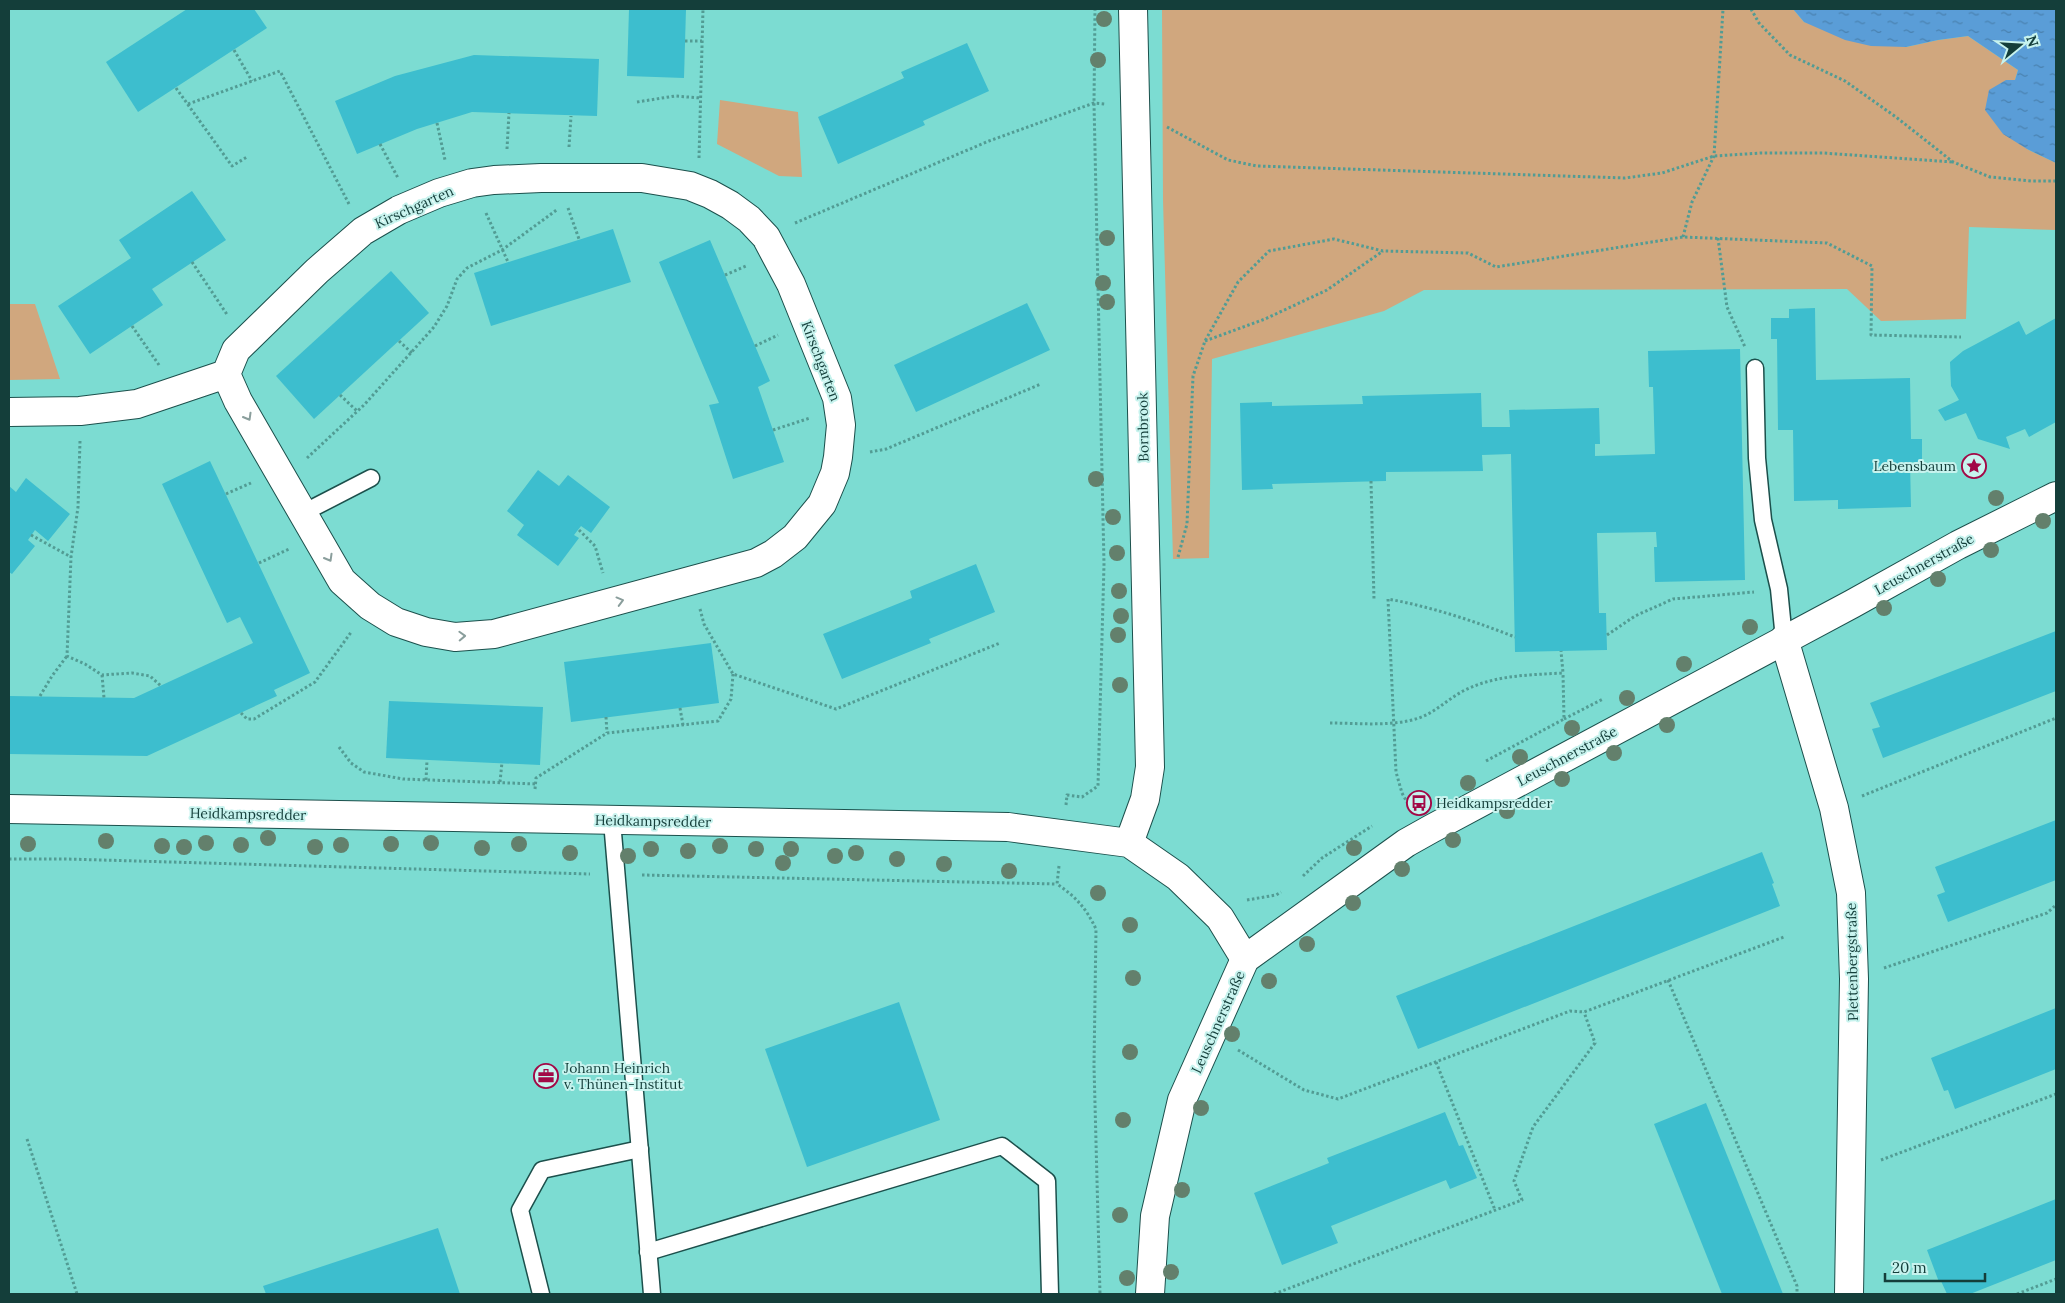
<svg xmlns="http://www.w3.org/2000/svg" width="2065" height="1303" font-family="Lora,serif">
	<defs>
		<pattern id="water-ripples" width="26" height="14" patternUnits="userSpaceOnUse" patternTransform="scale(1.25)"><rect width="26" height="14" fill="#5a9dd7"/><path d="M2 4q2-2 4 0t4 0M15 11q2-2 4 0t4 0" fill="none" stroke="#4981af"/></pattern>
	</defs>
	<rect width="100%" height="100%" fill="#7cdcd2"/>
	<g fill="#d0a77e">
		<polygon points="1162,9 1793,9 1804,22 1906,47 1938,40 1968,36 2018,70 2015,80 2027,149 2056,163 2056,230 1969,227 1966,319 1881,321 1847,289 1424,290 1384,311 1212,359 1209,558 1173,559 1163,200"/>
		<polygon points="720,100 798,112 802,177 779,176 717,144"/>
		<polygon points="9,304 35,304 60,379 9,380"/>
	</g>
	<polygon fill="url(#water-ripples)" points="1793,9 2056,9 2056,163 2027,149 2003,134 1985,110 1989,90 2006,80 2015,80 2018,70 1968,36 1938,40 1906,47 1871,46 1845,40 1804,22"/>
	<g fill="#3dbece">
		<polygon points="187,9 254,9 267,28 138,112 106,62"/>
		<polygon points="629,9 686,9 684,78 627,76"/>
		<polygon points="967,43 989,91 923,121 925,125 838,164 818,117 904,78 901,72"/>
		<polygon points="474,55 599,59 597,116 472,112 417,129 357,154 335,101 395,76"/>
		<polygon points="192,191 226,240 152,289 163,305 90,354 58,306 131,258 119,240"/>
		<polygon points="613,229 631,282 491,326 474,273"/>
		<polygon points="710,240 770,381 758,387 784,462 733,479 709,405 719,403 659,262"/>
		<polygon points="391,271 429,313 314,419 276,376"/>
		<polygon points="1027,303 1050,350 916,412 894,365"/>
		<polygon points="1815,308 1816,380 1910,378 1911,439 1922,439 1922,462 1910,462 1911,507 1838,509 1838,500 1794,501 1793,430 1778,430 1777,339 1771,339 1771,318 1789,318 1789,309"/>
		<polygon points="2056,318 2056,422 2029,437 2025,429 2006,437 2010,449 1978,439 1966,413 1945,421 1938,410 1959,400 1951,386 1950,362 1963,351 2019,321 2026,335"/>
		<polygon points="1740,349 1745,580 1655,582 1654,547 1657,547 1656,532 1597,533 1599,613 1606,613 1607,650 1515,652 1511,454 1482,455 1483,471 1386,472 1386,481 1272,484 1273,489 1242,490 1240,403 1272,402 1272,406 1363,404 1362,396 1481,393 1482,427 1510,427 1509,410 1599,408 1600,444 1595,444 1595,456 1655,454 1653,387 1649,387 1648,351"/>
		<polygon points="210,461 310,673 274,690 277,696 147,756 9,754 9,696 134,698 253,643 240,617 227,623 162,484"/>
		<polygon points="538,470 559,486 568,475 610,507 591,533 581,526 574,535 579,538 558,566 517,535 524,525 507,511"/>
		<polygon points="26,478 70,514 48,541 35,530 28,540 35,546 12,574 9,572 9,486 16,492"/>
		<polygon points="976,564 995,612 929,639 931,643 842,679 823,634 912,598 910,591"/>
		<polygon points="2056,631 2056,691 1883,758 1872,729 1880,727 1870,703"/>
		<polygon points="711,643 719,703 571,722 564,662"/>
		<polygon points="389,701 543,707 540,765 386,758"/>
		<polygon points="2056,820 2056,880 1948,922 1937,895 1945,892 1935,867"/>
		<polygon points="1762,852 1774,883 1772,884 1780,906 1418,1049 1396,996"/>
		<polygon points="899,1002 940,1120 807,1167 765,1049"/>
		<polygon points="2056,1008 2056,1069 1955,1109 1948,1090 1944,1091 1931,1058"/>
		<polygon points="1706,1103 1783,1294 1722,1294 1654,1124"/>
		<polygon points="1445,1112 1459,1146 1463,1145 1477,1178 1450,1189 1446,1180 1331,1226 1338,1243 1282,1265 1254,1193 1329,1163 1327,1158"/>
		<polygon points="2056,1199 2056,1260 1970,1294 1947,1294 1941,1281 1939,1282 1927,1250"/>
		<polygon points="438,1228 460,1294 266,1294 263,1286"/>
	</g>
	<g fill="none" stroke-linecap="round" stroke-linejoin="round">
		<defs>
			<g id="lane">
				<polyline points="1755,368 1757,458 1763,520 1779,589 1784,639"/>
				<polyline points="303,513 371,478"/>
				<polyline points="612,821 652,1294"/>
				<polyline points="648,1252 1002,1146 1047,1181 1050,1294"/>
				<polyline points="541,1294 520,1210 542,1170 640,1149"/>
			</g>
			<g id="street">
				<polyline points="9,412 80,411 137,404 226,374 236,350 317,271 363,231 399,210 439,193 472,183 494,180 541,178 642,178 690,186 710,194 730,205 749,219 766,237 791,284 837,398 841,425 838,457 835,473 822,504 795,537 773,554 756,563 494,634 455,637 426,632 396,622 370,606 342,581 238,401 226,374"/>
				<polyline points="1784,639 1834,808 1851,893 1854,979 1849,1294"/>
				<polyline points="9,809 1008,827 1129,843 1178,877 1220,918 1245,959"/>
				<polyline points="1129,843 1145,799 1150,767 1133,9"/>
				<polyline points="1150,1294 1155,1216 1182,1100 1245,959 1406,843 1431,829 1852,604 1958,545 2056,496"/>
			</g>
		</defs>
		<use href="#lane" stroke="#1c504c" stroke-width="19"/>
		<use href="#street" stroke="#1c504c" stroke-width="30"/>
		<g stroke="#529c94" stroke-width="3" stroke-dasharray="2.5 2.5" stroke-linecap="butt">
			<polyline points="1751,9 1759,23 1790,55 1845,81 1896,117 1953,162 1990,177 2031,181 2056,181"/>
			<polyline points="685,41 702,41"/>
			<polyline points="234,50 252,81"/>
			<polyline points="176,88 232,166 247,157"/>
			<polyline points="637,102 675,96 701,98"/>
			<polyline points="188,104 280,71 349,204"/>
			<polyline points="437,123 445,160"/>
			<polyline points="1167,127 1228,160 1257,166 1625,178 1662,173 1714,156 1761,153 1823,153 1953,162"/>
			<polyline points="380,144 398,178"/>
			<polyline points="569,147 571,116"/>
			<polyline points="507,149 509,113"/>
			<polyline points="699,158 703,9"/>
			<polyline points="568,208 579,239"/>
			<polyline points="486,213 508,262"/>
			<polyline points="795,223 989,141 1094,103 1105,104"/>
			<polyline points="1683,237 1692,202 1714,156 1723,9"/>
			<polyline points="1718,238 1727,307 1745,347"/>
			<polyline points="192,262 228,316"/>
			<polyline points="725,275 746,266"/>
			<polyline points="132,326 159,365"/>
			<polyline points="399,341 412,353"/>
			<polyline points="1205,341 1265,319 1327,290 1383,251"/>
			<polyline points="755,346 778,335"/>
			<polyline points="340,395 357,411"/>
			<polyline points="773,430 810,418"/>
			<polyline points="80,441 78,507 71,557 67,656 85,664 102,675 132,673 150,676 161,686"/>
			<polyline points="870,452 886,449 1041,384"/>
			<polyline points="307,458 364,405 434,327 447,306 457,279 467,268 502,250 558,209"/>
			<polyline points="1371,481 1374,600"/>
			<polyline points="226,494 251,483"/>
			<polyline points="579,530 595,546 603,573"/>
			<polyline points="31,535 71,557"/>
			<polyline points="1178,557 1187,524 1193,376 1205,341 1238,282 1269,251 1334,239 1383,251 1468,253 1496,267 1683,237 1827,243 1872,266 1871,335 1961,337"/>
			<polyline points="259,563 289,549"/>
			<polyline points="700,609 704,624 733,674 836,709 1000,643"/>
			<polyline points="1607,635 1635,616 1673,599 1754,592"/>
			<polyline points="102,675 104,698"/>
			<polyline points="40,696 52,676 67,656"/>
			<polyline points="680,708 683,725"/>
			<polyline points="241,713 247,719 254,719 315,682 352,631"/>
			<polyline points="606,717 607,733"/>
			<polyline points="1564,719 1603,699"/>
			<path d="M1330,723C1358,723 1392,727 1419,718C1436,712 1449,698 1465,690C1496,675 1529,675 1563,673L1561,651"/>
			<polyline points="339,747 351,763 364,772 403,779 536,784"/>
			<polyline points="1486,761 1564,719 1563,673"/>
			<polyline points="426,780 427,760"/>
			<polyline points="500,782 502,762"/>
			<polyline points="535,789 536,778 607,733 718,721 731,699 733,674"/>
			<polyline points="1862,796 2056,718"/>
			<path d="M1408,804L1402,793L1396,772L1388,599C1432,607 1474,621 1515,637"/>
			<polyline points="1066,805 1067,795 1082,797 1098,786 1104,564 1094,103 1095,9"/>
			<polyline points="9,859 66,859 590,874"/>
			<path d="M1059,866L1057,884C1076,897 1086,908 1096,929L1094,1066L1100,1294"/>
			<polyline points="642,875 1057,884"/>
			<polyline points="1303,876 1322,858 1372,826"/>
			<polyline points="1247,900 1276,895 1281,892"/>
			<polyline points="1884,968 2047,913 2056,905"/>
			<polyline points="1668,980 1797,1286 1797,1294"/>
			<polyline points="1238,1050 1304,1090 1338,1099 1570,1011 1584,1012 1784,937"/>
			<polyline points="1436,1062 1495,1210"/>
			<polyline points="27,1139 77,1294"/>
			<polyline points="1881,1160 2056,1094"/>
			<polyline points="1274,1294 1522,1200 1514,1181 1533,1127 1595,1043 1584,1012"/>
			<polyline points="2017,1294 2056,1279"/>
		</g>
		<use href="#lane" stroke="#fff" stroke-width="16"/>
		<use href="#street" stroke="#fff" stroke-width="28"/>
	</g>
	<g fill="#63806c">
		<circle cx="1104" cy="19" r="8"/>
		<circle cx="1098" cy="60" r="8"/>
		<circle cx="1107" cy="238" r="8"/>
		<circle cx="1103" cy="283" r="8"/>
		<circle cx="1107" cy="302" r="8"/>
		<circle cx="1096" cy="479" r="8"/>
		<circle cx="1996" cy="498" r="8"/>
		<circle cx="1113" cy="517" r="8"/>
		<circle cx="2043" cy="521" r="8"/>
		<circle cx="1991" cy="550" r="8"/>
		<circle cx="1117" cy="553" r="8"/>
		<circle cx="1938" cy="579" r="8"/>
		<circle cx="1119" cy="591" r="8"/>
		<circle cx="1884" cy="608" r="8"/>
		<circle cx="1121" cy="616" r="8"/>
		<circle cx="1750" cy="627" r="8"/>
		<circle cx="1118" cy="635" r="8"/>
		<circle cx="1684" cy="664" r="8"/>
		<circle cx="1120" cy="685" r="8"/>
		<circle cx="1627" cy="698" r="8"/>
		<circle cx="1667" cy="725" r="8"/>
		<circle cx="1572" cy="728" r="8"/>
		<circle cx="1614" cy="753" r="8"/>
		<circle cx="1520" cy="757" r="8"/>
		<circle cx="1562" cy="779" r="8"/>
		<circle cx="1468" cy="783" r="8"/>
		<circle cx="1507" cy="811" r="8"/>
		<circle cx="268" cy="838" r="8"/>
		<circle cx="1453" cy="840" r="8"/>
		<circle cx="106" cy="841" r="8"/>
		<circle cx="206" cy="843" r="8"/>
		<circle cx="431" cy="843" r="8"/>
		<circle cx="28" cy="844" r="8"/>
		<circle cx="391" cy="844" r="8"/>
		<circle cx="519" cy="844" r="8"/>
		<circle cx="241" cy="845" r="8"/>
		<circle cx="341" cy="845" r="8"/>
		<circle cx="162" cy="846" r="8"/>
		<circle cx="720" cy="846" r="8"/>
		<circle cx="184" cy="847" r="8"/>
		<circle cx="315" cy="847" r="8"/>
		<circle cx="482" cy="848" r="8"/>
		<circle cx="1354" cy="848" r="8"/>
		<circle cx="651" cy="849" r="8"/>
		<circle cx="756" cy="849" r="8"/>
		<circle cx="791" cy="849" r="8"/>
		<circle cx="688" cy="851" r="8"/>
		<circle cx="570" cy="853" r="8"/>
		<circle cx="856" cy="853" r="8"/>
		<circle cx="628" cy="856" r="8"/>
		<circle cx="835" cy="856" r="8"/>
		<circle cx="897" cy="859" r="8"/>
		<circle cx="783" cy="863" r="8"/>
		<circle cx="944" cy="864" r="8"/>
		<circle cx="1402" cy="869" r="8"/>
		<circle cx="1009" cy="871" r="8"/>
		<circle cx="1098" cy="893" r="8"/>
		<circle cx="1353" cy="903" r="8"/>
		<circle cx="1130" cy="925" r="8"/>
		<circle cx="1307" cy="944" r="8"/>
		<circle cx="1133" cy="978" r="8"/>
		<circle cx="1269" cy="981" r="8"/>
		<circle cx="1232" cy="1034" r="8"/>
		<circle cx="1130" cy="1052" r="8"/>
		<circle cx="1201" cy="1108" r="8"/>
		<circle cx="1123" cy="1120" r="8"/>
		<circle cx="1182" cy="1190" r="8"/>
		<circle cx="1120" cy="1215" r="8"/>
		<circle cx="1171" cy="1272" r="8"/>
		<circle cx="1127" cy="1278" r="8"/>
	</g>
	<defs><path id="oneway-chevron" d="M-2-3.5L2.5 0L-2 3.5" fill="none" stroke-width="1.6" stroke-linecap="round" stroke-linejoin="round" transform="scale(1.25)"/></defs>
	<g stroke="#8a9e9c">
		<use href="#oneway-chevron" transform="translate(248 417) rotate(60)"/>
		<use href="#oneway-chevron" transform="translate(329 558) rotate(60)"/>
		<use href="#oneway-chevron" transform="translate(620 601) rotate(-15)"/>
		<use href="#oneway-chevron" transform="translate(462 636) rotate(-2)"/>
	</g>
	<defs>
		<symbol id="sight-ring" viewBox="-11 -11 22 22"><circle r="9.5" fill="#c7f3ee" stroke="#a20846" stroke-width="1.5"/><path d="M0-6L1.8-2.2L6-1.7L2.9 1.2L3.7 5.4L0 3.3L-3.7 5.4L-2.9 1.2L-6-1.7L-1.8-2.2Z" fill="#a20846"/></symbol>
		<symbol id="bus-ring" viewBox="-11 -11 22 22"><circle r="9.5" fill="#c7f3ee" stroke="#a20846" stroke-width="1.5"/><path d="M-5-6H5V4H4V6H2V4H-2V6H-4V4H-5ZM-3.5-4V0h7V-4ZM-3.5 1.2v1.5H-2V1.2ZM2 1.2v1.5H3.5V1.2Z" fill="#a20846"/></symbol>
		<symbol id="office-ring" viewBox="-11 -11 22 22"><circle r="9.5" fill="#c7f3ee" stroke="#a20846" stroke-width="1.5"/><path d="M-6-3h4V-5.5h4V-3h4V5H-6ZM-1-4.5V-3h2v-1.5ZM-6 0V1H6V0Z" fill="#a20846"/></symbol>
	</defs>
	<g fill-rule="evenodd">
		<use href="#sight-ring" x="1960" y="452" width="28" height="28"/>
		<use href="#bus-ring" x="1405" y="789" width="28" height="28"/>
		<use href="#office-ring" x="532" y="1062" width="28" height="28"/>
	</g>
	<g text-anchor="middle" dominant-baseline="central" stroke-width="4" stroke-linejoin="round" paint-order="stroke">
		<g font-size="14" fill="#143e3a" stroke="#c7f3ee">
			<text transform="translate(414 207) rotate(-24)">Kirschgarten</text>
			<text transform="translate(821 361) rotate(69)">Kirschgarten</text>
			<text transform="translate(1143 427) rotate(-91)">Bornbrook</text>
			<text transform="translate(1924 564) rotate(-29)">Leuschnerstraße</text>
			<text transform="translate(1567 756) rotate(-28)">Leuschnerstraße</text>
			<text transform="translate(248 814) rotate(1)">Heidkampsredder</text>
			<text transform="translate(653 821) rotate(1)">Heidkampsredder</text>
			<text transform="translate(1852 962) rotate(-91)">Plettenbergstraße</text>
			<text transform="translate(1218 1022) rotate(-66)">Leuschnerstraße</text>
		</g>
		<g font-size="14" fill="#143e3a" stroke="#c7f3ee" text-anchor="start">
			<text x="1956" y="466" text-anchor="end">Lebensbaum</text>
			<text x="1436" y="803">Heidkampsredder</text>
			<text x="564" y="1068">Johann Heinrich<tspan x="564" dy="16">v. Thünen-Institut</tspan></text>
		</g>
	</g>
	<rect width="2065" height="1303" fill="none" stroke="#143e3a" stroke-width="20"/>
	<g transform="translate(2020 45) rotate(72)" stroke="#c7f3ee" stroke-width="4" paint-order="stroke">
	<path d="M0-4L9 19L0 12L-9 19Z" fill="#143e3a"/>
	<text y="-8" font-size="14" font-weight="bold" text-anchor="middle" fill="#143e3a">N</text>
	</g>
	<path d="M1885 1273v8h100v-8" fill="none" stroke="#143e3a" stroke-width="2.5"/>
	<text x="1892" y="1273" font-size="15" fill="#143e3a" stroke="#c7f3ee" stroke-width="4" paint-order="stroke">20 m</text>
</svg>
